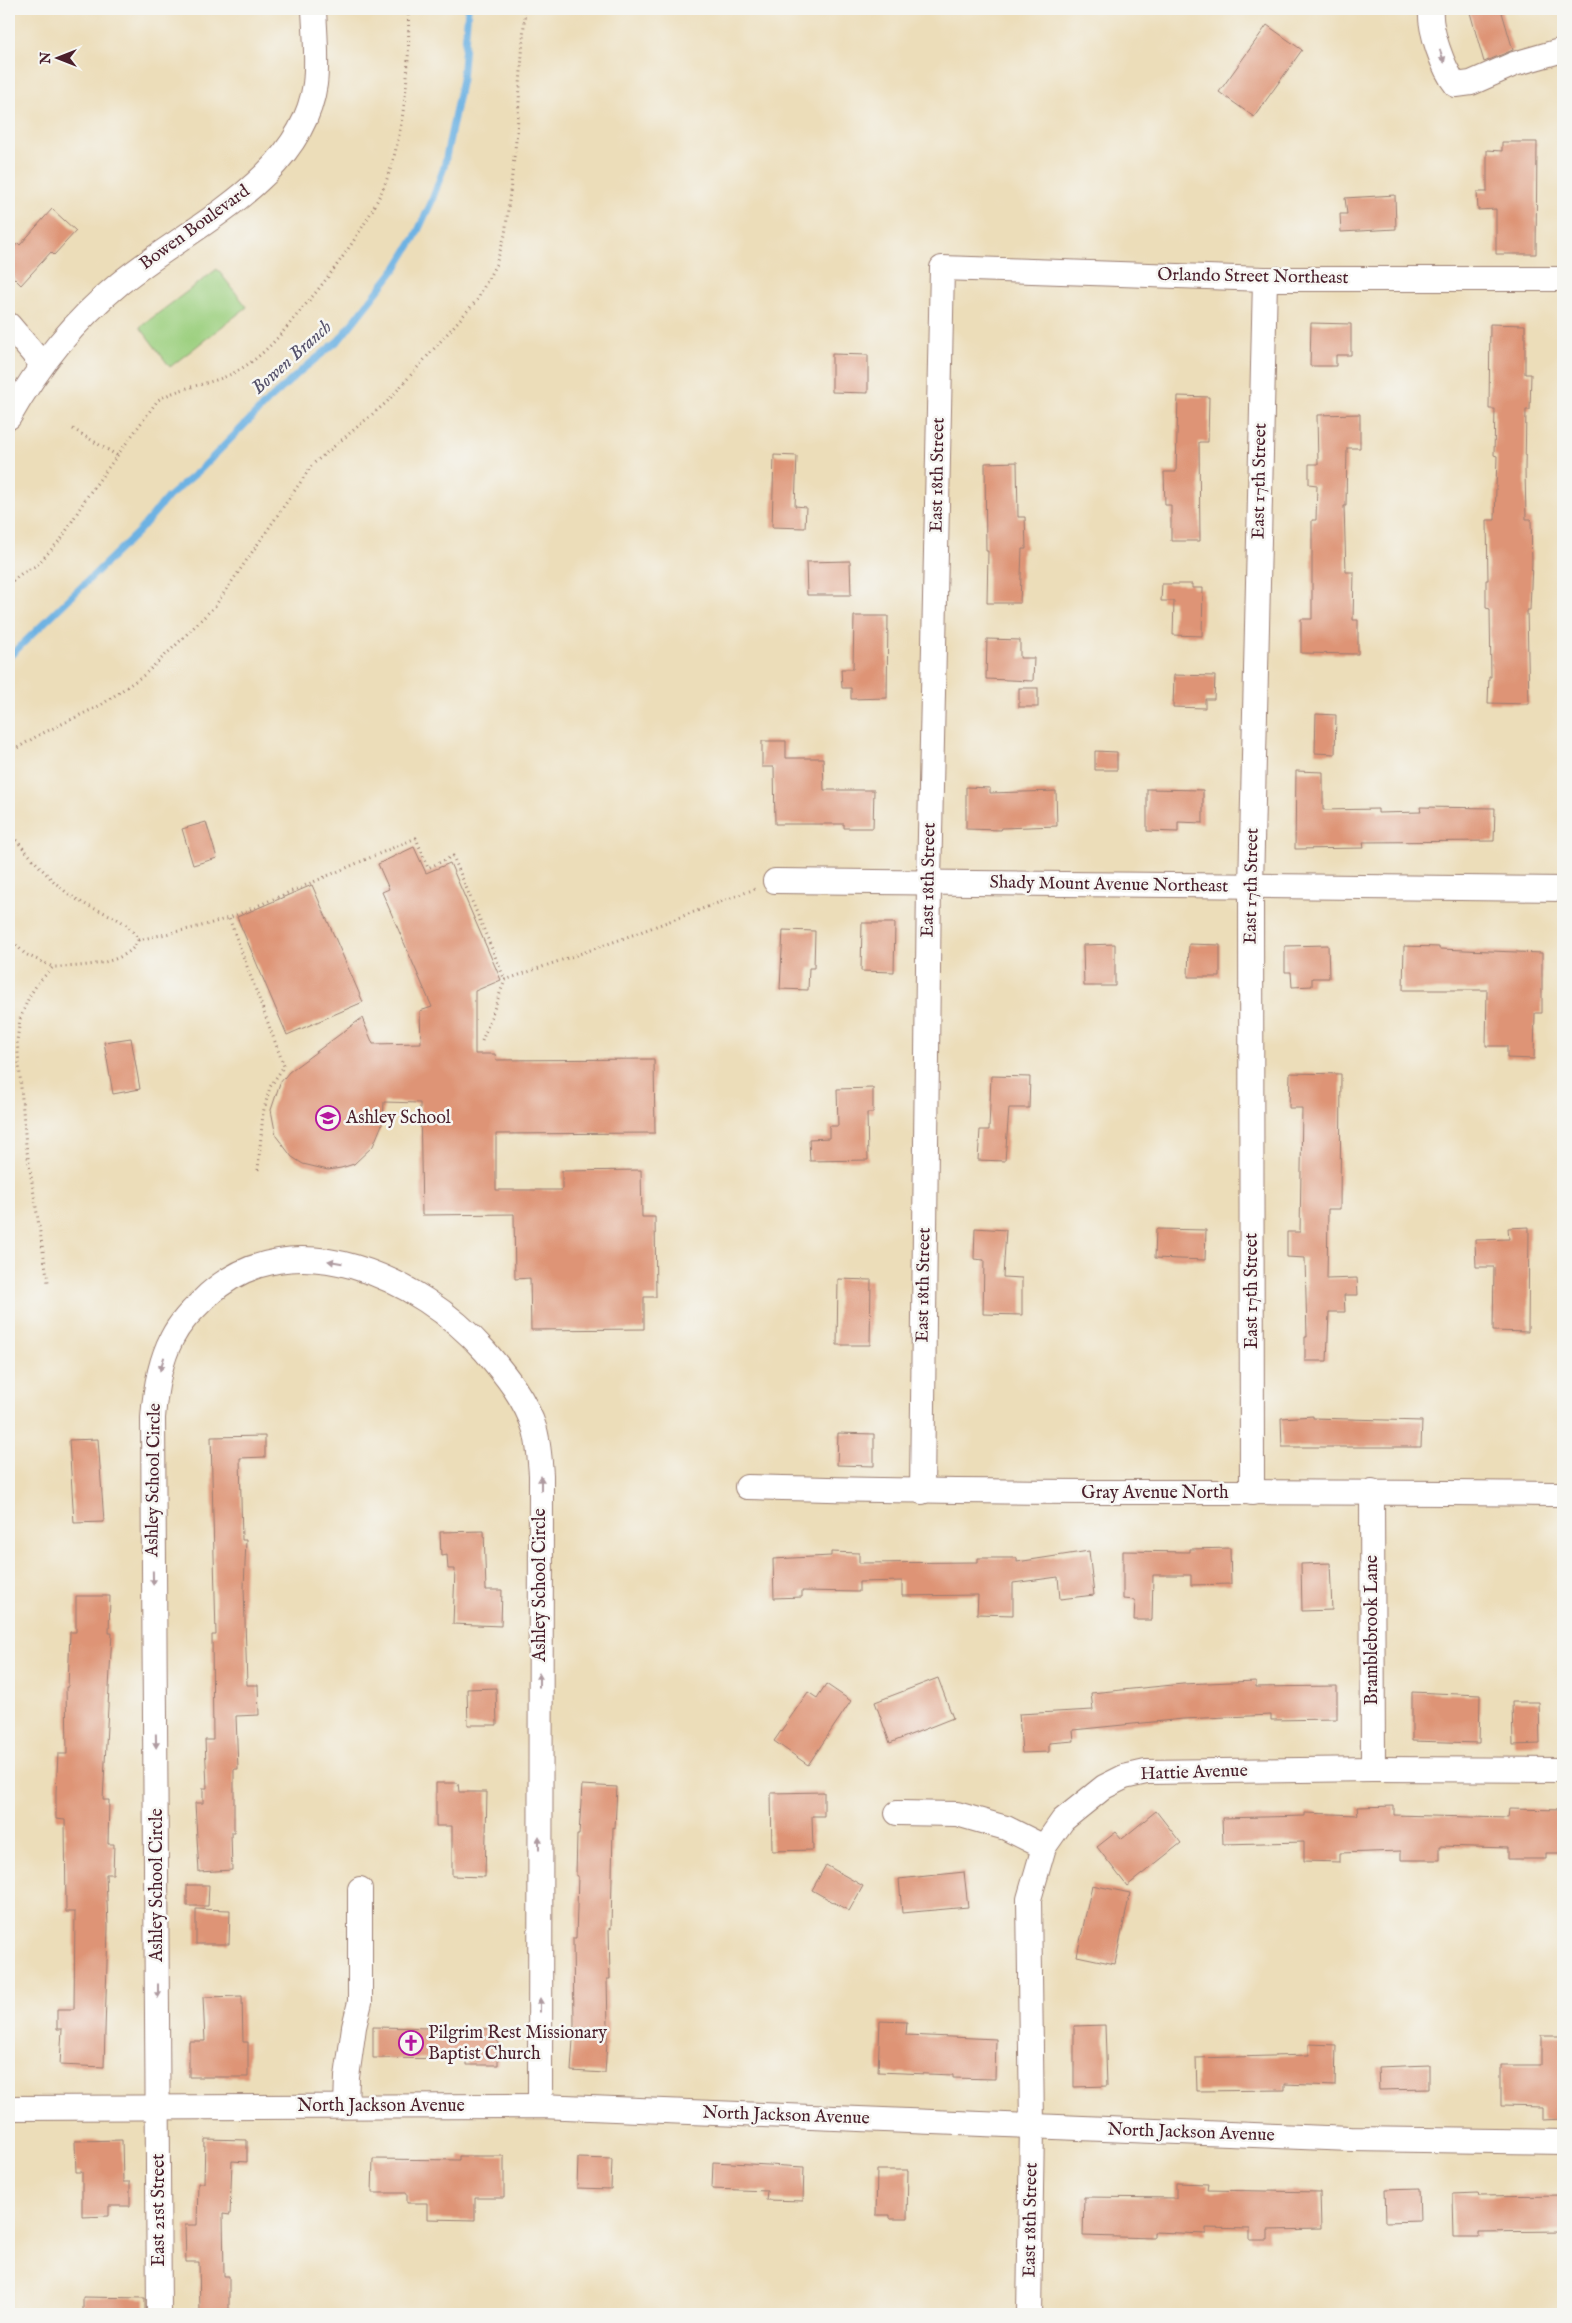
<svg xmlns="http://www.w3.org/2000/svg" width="1572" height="2323" font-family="'IM FELL English',serif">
	<rect width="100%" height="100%" fill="#f6f6f2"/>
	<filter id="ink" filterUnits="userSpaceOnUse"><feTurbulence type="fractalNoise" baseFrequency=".02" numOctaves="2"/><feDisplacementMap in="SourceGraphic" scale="10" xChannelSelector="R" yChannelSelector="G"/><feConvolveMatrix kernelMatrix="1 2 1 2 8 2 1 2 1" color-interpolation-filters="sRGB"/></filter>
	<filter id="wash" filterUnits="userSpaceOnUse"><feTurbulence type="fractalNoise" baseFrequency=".0096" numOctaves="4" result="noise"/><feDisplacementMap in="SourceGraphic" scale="20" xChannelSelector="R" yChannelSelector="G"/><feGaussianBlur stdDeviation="1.12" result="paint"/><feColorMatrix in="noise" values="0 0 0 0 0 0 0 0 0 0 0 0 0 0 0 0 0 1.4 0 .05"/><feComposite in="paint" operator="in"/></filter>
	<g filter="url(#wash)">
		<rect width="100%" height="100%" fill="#ecddb9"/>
		<polygon fill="#9dd080" stroke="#747856" points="217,269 247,307 170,367 140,327"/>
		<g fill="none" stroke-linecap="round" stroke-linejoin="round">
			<polyline stroke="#6db2e3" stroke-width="7" points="9,657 139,531 167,498 201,469 268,401 302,370 339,340 396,268 415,237 431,203 444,167 462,79 468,9"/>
		</g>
		<g id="blocks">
			<g fill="#de9476">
				<polygon points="1469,9 1501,9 1513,50 1484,62"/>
				<polygon points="1267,25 1302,50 1254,117 1219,92"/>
				<polygon points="1502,142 1537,142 1536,254 1496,254 1496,209 1478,210 1477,192 1487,192 1487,150 1502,151"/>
				<polygon points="1395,195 1396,229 1341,232 1340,214 1347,214 1345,198"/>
				<polygon points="52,209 76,231 54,255 51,252 21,285 9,273 9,253 18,243 20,245"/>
				<polygon points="1311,323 1351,324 1351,355 1336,355 1336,366 1310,366"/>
				<polygon points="1490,324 1525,325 1525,374 1531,374 1530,410 1526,410 1525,469 1526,519 1531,519 1532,562 1530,610 1527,610 1529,704 1488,703 1489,677 1491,677 1490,609 1486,608 1486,580 1488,580 1487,520 1495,520 1497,456 1494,455 1495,409 1489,409"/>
				<polygon points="832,354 868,355 868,393 832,392"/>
				<polygon points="1178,396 1209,397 1208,442 1199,442 1200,541 1171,541 1171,505 1165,505 1164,472 1176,472"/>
				<polygon points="1360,414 1360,448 1347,448 1346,506 1344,506 1346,572 1354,572 1353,620 1358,620 1358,654 1301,653 1301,619 1312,619 1312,520 1316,520 1317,485 1309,484 1309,464 1318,464 1317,415"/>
				<polygon points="774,455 797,456 795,506 806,507 805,528 772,527"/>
				<polygon points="1017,462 1018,517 1025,517 1026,549 1022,549 1020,603 987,603 988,551 986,551 985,463"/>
				<polygon points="850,561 851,595 807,595 806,562"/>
				<polygon points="1162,584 1192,584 1192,588 1203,588 1202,636 1173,635 1174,601 1161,601"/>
				<polygon points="854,616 888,616 887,698 851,699 851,688 842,688 841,669 853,669"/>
				<polygon points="987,639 1020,640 1020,658 1034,658 1033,681 986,679"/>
				<polygon points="1174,675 1215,676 1214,699 1205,699 1205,708 1173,707"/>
				<rect x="1019" y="688" width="19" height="19"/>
				<polygon points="1316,714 1336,715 1335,754 1315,753"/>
				<polygon points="762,741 786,741 786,758 823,758 824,790 874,790 873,828 844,828 844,824 775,824 774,767 762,767"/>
				<polygon points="1095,751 1117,752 1117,770 1095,770"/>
				<polygon points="1296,771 1323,772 1323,810 1378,809 1378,813 1421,812 1420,807 1495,808 1494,841 1363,842 1364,848 1295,849"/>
				<polygon points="966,787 990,788 990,793 1056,791 1057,826 1002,828 1001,830 966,829"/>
				<polygon points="1147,789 1203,790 1203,823 1178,822 1178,832 1147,831"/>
				<polygon points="206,822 217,858 193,865 182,829"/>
				<polygon points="414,847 426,873 450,863 501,980 475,991 475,1054 495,1054 496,1060 654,1059 655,1133 496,1134 496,1190 562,1190 562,1171 641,1170 642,1217 655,1217 656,1297 644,1297 644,1329 531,1330 530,1278 515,1279 514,1214 422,1215 420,1103 384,1102 383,1122 373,1146 354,1164 341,1168 328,1170 303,1164 292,1157 276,1136 271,1110 280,1083 289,1072 362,1018 373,1044 421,1043 420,1011 432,1007 382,892 389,889 378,864"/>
				<polygon points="312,885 363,1002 287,1035 237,917"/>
				<polygon points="862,923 895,923 894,972 861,971"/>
				<polygon points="783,930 815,931 814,968 809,968 808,990 780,989"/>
				<polygon points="1115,944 1115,986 1084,986 1083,945"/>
				<polygon points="1189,944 1220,945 1220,977 1188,977"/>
				<polygon points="1328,945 1329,978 1312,978 1312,986 1292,987 1291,972 1285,972 1285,946"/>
				<polygon points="1404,946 1439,947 1439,949 1542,953 1542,1013 1535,1013 1534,1059 1507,1058 1507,1046 1486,1046 1487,990 1403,990"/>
				<polygon points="131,1038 140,1089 113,1094 104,1042"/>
				<polygon points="1290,1073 1341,1074 1340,1209 1328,1209 1327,1279 1357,1278 1358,1295 1344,1295 1345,1312 1329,1312 1327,1361 1305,1361 1305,1337 1307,1337 1305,1258 1287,1257 1287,1232 1300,1232 1302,1108 1289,1108"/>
				<polygon points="991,1076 1030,1077 1029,1108 1009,1108 1005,1161 978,1160 980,1130 989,1130"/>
				<polygon points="873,1088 873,1113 867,1113 868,1160 810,1161 809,1139 829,1138 829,1126 838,1126 837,1089"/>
				<polygon points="1529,1227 1528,1332 1493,1331 1494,1267 1476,1267 1475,1240 1509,1239 1508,1228"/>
				<polygon points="975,1228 1006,1230 1003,1277 1022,1278 1022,1315 983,1314 984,1260 974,1259"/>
				<polygon points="1156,1229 1206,1230 1205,1260 1155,1258"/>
				<polygon points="838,1279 871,1280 870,1345 837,1345"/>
				<polygon points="1313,1416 1313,1418 1422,1421 1421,1447 1282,1447 1281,1418"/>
				<polygon points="838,1433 874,1434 874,1466 837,1465"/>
				<polygon points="265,1436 265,1457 240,1458 242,1540 246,1540 244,1588 247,1685 258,1685 259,1715 236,1716 238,1769 234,1769 234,1832 231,1832 232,1870 199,1872 195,1803 203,1803 203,1788 207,1788 205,1740 213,1740 212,1635 216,1635 211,1437"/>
				<polygon points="98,1439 104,1522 74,1523 69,1440"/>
				<polygon points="484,1531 486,1590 502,1590 501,1626 453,1624 455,1569 448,1569 447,1555 441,1556 440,1532"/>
				<polygon points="1230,1548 1231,1584 1191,1585 1191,1575 1153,1575 1152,1620 1134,1620 1135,1600 1123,1599 1123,1551 1190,1552 1190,1549"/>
				<polygon points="1089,1551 1094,1595 1060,1599 1058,1577 1013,1583 1013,1615 977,1614 978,1595 902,1596 902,1581 859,1582 859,1592 802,1591 802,1597 774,1598 773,1559 831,1556 831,1552 859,1553 859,1563 978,1562 978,1558 1017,1558 1017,1562"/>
				<polygon points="1330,1563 1332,1610 1302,1611 1301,1564"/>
				<polygon points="76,1596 110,1596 109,1633 112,1633 103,1800 109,1800 108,1844 114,1844 113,1874 106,1874 108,1927 104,2067 60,2065 62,2029 57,2029 57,2009 74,2009 75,1912 66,1912 65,1820 56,1819 56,1792 58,1754 67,1754 66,1687 68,1687 70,1632 76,1632"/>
				<polygon points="938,1678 953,1718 890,1743 875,1702"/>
				<polygon points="1256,1681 1256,1687 1337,1686 1337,1719 1271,1720 1271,1715 1183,1719 1073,1730 1074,1741 1049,1743 1049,1752 1022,1753 1019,1714 1093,1710 1091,1693 1183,1684"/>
				<polygon points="826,1684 851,1701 808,1765 774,1741 808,1692 817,1698"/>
				<polygon points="496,1688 497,1725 468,1725 467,1689"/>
				<polygon points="1412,1692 1480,1695 1479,1743 1412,1741"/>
				<polygon points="1512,1702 1539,1702 1540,1744 1513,1745"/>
				<polygon points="436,1783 458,1783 459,1792 487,1792 485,1877 452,1876 452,1826 436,1826"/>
				<polygon points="582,1785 617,1787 615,1828 613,1827 611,1929 609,1928 610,1979 607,1979 608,2026 605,2073 571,2071 574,2024 573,1938 576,1938 578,1876 576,1876 577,1835 579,1835"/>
				<polygon points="824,1792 824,1816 812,1816 813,1850 772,1851 771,1793"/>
				<polygon points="1394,1806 1394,1815 1508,1818 1509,1809 1563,1810 1563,1853 1546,1853 1546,1859 1508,1859 1508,1848 1440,1846 1440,1860 1401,1860 1401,1851 1340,1853 1340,1862 1304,1861 1304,1842 1223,1844 1222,1818 1305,1816 1305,1813 1358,1815 1357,1807"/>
				<polygon points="1156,1811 1181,1843 1127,1886 1097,1847 1116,1832 1122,1839"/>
				<polygon points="826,1865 863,1886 849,1911 812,1890"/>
				<polygon points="964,1872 968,1907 902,1913 899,1879"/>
				<polygon points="187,1885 209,1885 208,1906 187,1906"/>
				<polygon points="1092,1885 1130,1893 1115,1964 1077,1956"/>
				<polygon points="196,1909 230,1910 229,1944 196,1944"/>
				<polygon points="242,1996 243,2042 248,2042 248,2077 189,2077 189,2041 205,2041 203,1997"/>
				<polygon points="880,2021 907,2022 906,2035 996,2039 995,2079 953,2078 953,2075 878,2072"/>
				<polygon points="1105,2025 1107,2086 1074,2087 1074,2026"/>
				<polygon points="373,2027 498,2029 498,2065 467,2065 467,2059 373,2058"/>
				<polygon points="1541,2036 1563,2036 1563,2119 1543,2120 1543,2107 1501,2106 1501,2065 1541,2065"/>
				<polygon points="1309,2044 1336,2045 1335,2086 1285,2084 1285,2090 1197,2091 1196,2058 1309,2055"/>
				<polygon points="1429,2065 1429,2089 1379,2090 1378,2067"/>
				<polygon points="205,2139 247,2140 247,2162 232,2161 230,2215 223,2214 224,2276 229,2276 229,2313 200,2313 199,2262 186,2262 185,2225 197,2225 198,2183 204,2183"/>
				<polygon points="122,2140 123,2182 130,2182 130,2206 109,2206 109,2216 82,2217 82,2172 76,2172 75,2141"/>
				<polygon points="459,2156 504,2156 504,2198 475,2198 475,2220 427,2219 427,2203 407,2203 407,2193 372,2193 373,2159 459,2160"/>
				<polygon points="578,2158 612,2159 611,2189 577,2188"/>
				<polygon points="713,2162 804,2167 803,2201 766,2200 767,2191 712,2189"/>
				<polygon points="877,2170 908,2170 907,2219 890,2219 890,2215 876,2215"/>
				<polygon points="1176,2183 1208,2184 1207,2190 1320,2192 1321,2229 1268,2230 1268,2240 1250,2240 1250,2229 1206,2228 1206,2234 1154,2232 1154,2238 1083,2236 1084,2197 1176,2198"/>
				<polygon points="1419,2188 1420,2221 1386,2222 1385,2189"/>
				<polygon points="1478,2193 1479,2196 1563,2195 1563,2231 1479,2232 1479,2237 1454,2237 1453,2194"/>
				<polygon points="83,2297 145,2298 145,2314 83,2314"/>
			</g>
		</g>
	</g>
	<g filter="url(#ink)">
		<use href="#blocks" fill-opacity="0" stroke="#9b7e72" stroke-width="1"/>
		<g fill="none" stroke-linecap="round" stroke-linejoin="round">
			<defs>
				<g id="minor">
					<path d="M1431,9C1429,29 1443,69 1456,85L1471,83L1514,64L1563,50"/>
					<polyline points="9,325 42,364"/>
					<path d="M9,417C38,366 74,321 119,284C185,229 302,180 315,84C318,60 315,34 314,9"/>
					<polyline points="775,881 1563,889"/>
					<path d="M747,1487C1019,1495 1291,1490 1563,1494"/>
					<polyline points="1372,1491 1373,1769"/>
					<polyline points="922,1492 929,882 942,268 1265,279 1563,279"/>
					<polyline points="1252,1493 1251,887 1265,279"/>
					<polyline points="897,1813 957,1814 1006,1828 1044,1847"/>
					<polyline points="346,2106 347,2077 354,2027 360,2002 360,1889"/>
					<polyline points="9,2108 540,2106 1351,2139 1563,2142"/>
					<path d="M159,2314L153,1418C155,1391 159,1363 172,1338C181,1320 194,1309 208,1295C293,1218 420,1278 485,1351C505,1374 526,1400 535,1430C539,1445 540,1460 541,1475L540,2106"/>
					<polyline points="1029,2314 1032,2126 1029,1899 1044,1847 1063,1820 1104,1787 1124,1777 1146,1772 1373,1769 1563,1770"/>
				</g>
			</defs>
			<use href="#minor" stroke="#9b7e72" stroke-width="26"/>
			<g stroke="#9b7e72" stroke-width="3" stroke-dasharray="1 4" stroke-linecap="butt">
				<polyline points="73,429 118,456"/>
				<path d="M9,584L23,572L36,566L62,538L86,498L158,400C183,385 214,385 239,370C265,355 283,332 301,310C329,278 364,230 382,191C404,142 411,63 408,9"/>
				<polyline points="9,753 37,736 101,705 144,675 177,644 215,606 313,464 387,402 477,300 496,264 505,235 517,132 525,9"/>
				<path d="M9,833C32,856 52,886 81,902C102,914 127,917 138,940C129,965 77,967 53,967L37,984L29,997L20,1019L17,1041L26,1145L48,1282"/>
				<polyline points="9,938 25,954 53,967"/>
				<polyline points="138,940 198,927 229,918"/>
				<polyline points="482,1041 505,980 619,940 755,889"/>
				<polyline points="258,1170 263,1113 270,1087 284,1066 229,918 416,838 428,868 453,856 505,980"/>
			</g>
			<use href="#minor" stroke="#fff" stroke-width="24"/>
		</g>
		<defs><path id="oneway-solid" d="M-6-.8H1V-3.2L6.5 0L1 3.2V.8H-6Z" transform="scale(1.25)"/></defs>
		<g fill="#ae9aa0">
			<use href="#oneway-solid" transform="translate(1442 56) rotate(71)"/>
			<use href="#oneway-solid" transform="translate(335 1262) rotate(-171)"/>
			<use href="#oneway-solid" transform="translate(162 1364) rotate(107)"/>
			<use href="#oneway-solid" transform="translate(541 1483) rotate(-90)"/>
			<use href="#oneway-solid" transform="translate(153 1578) rotate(89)"/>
			<use href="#oneway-solid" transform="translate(539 1680) rotate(-90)"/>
			<use href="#oneway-solid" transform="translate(156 1741) rotate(89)"/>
			<use href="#oneway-solid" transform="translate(539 1843) rotate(-90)"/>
			<use href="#oneway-solid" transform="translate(158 1991) rotate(90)"/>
			<use href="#oneway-solid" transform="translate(540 2005) rotate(-90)"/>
		</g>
	</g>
	<defs>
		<symbol id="school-ring" viewBox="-11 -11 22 22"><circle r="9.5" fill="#f6f6f2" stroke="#b5179e" stroke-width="1.5"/><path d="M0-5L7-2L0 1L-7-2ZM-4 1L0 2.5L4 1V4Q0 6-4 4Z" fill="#b5179e"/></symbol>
		<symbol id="church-ring" viewBox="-11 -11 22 22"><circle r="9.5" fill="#f6f6f2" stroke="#b5179e" stroke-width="1.5"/><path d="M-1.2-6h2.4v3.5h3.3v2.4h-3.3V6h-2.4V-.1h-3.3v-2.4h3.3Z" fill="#b5179e"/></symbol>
	</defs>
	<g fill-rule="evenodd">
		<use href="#school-ring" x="314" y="1104" width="28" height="28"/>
		<use href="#church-ring" x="397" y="2029" width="28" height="28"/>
	</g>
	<g text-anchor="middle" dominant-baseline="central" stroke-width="5" stroke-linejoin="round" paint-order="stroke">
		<g font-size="18" fill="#4a1f2b" stroke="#f6f6f2">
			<text transform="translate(195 228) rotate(-36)">Bowen Boulevard</text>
			<text transform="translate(1253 277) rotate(1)">Orlando Street Northeast</text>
			<text transform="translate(938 475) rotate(-89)">East 18th Street</text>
			<text transform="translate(1260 481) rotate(-89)">East 17th Street</text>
			<text transform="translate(929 880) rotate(-89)">East 18th Street</text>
			<text transform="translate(1109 885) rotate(1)">Shady Mount Avenue Northeast</text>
			<text transform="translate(1252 886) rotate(-89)">East 17th Street</text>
			<text transform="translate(924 1285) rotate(-89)">East 18th Street</text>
			<text transform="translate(1252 1291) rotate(-90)">East 17th Street</text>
			<text transform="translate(154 1480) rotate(-89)">Ashley School Circle</text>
			<text x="1155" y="1493">Gray Avenue North</text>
			<text transform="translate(540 1585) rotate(-90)">Ashley School Circle</text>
			<text transform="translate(1372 1630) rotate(-90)">Bramblebrook Lane</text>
			<text transform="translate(1194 1773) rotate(-2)">Hattie Avenue</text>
			<text transform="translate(157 1885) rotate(-90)">Ashley School Circle</text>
			<text x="381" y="2106">North Jackson Avenue</text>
			<text transform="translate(786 2116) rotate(2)">North Jackson Avenue</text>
			<text transform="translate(1191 2133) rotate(2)">North Jackson Avenue</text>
			<text transform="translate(159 2210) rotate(-90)">East 21st Street</text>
			<text transform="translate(1031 2220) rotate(-89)">East 18th Street</text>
		</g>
		<g font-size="18" fill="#4a1f2b" stroke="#f6f6f2" text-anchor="start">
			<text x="346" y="1118">Ashley School</text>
			<text x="428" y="2033">Pilgrim Rest Missionary<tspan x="428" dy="21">Baptist Church</tspan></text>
		</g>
		<g font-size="19" font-style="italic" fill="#56526b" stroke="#f6f6f2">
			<text transform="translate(292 358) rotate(-42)">Bowen Branch</text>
		</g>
	</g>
	<rect width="1572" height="2323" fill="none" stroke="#f6f6f2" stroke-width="30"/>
	<g transform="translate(58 58) rotate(270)" stroke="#f6f6f2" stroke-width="4" paint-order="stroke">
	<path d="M0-4L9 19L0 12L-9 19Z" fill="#4a1f2b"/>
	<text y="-8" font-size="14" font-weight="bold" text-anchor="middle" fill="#4a1f2b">N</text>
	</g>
</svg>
